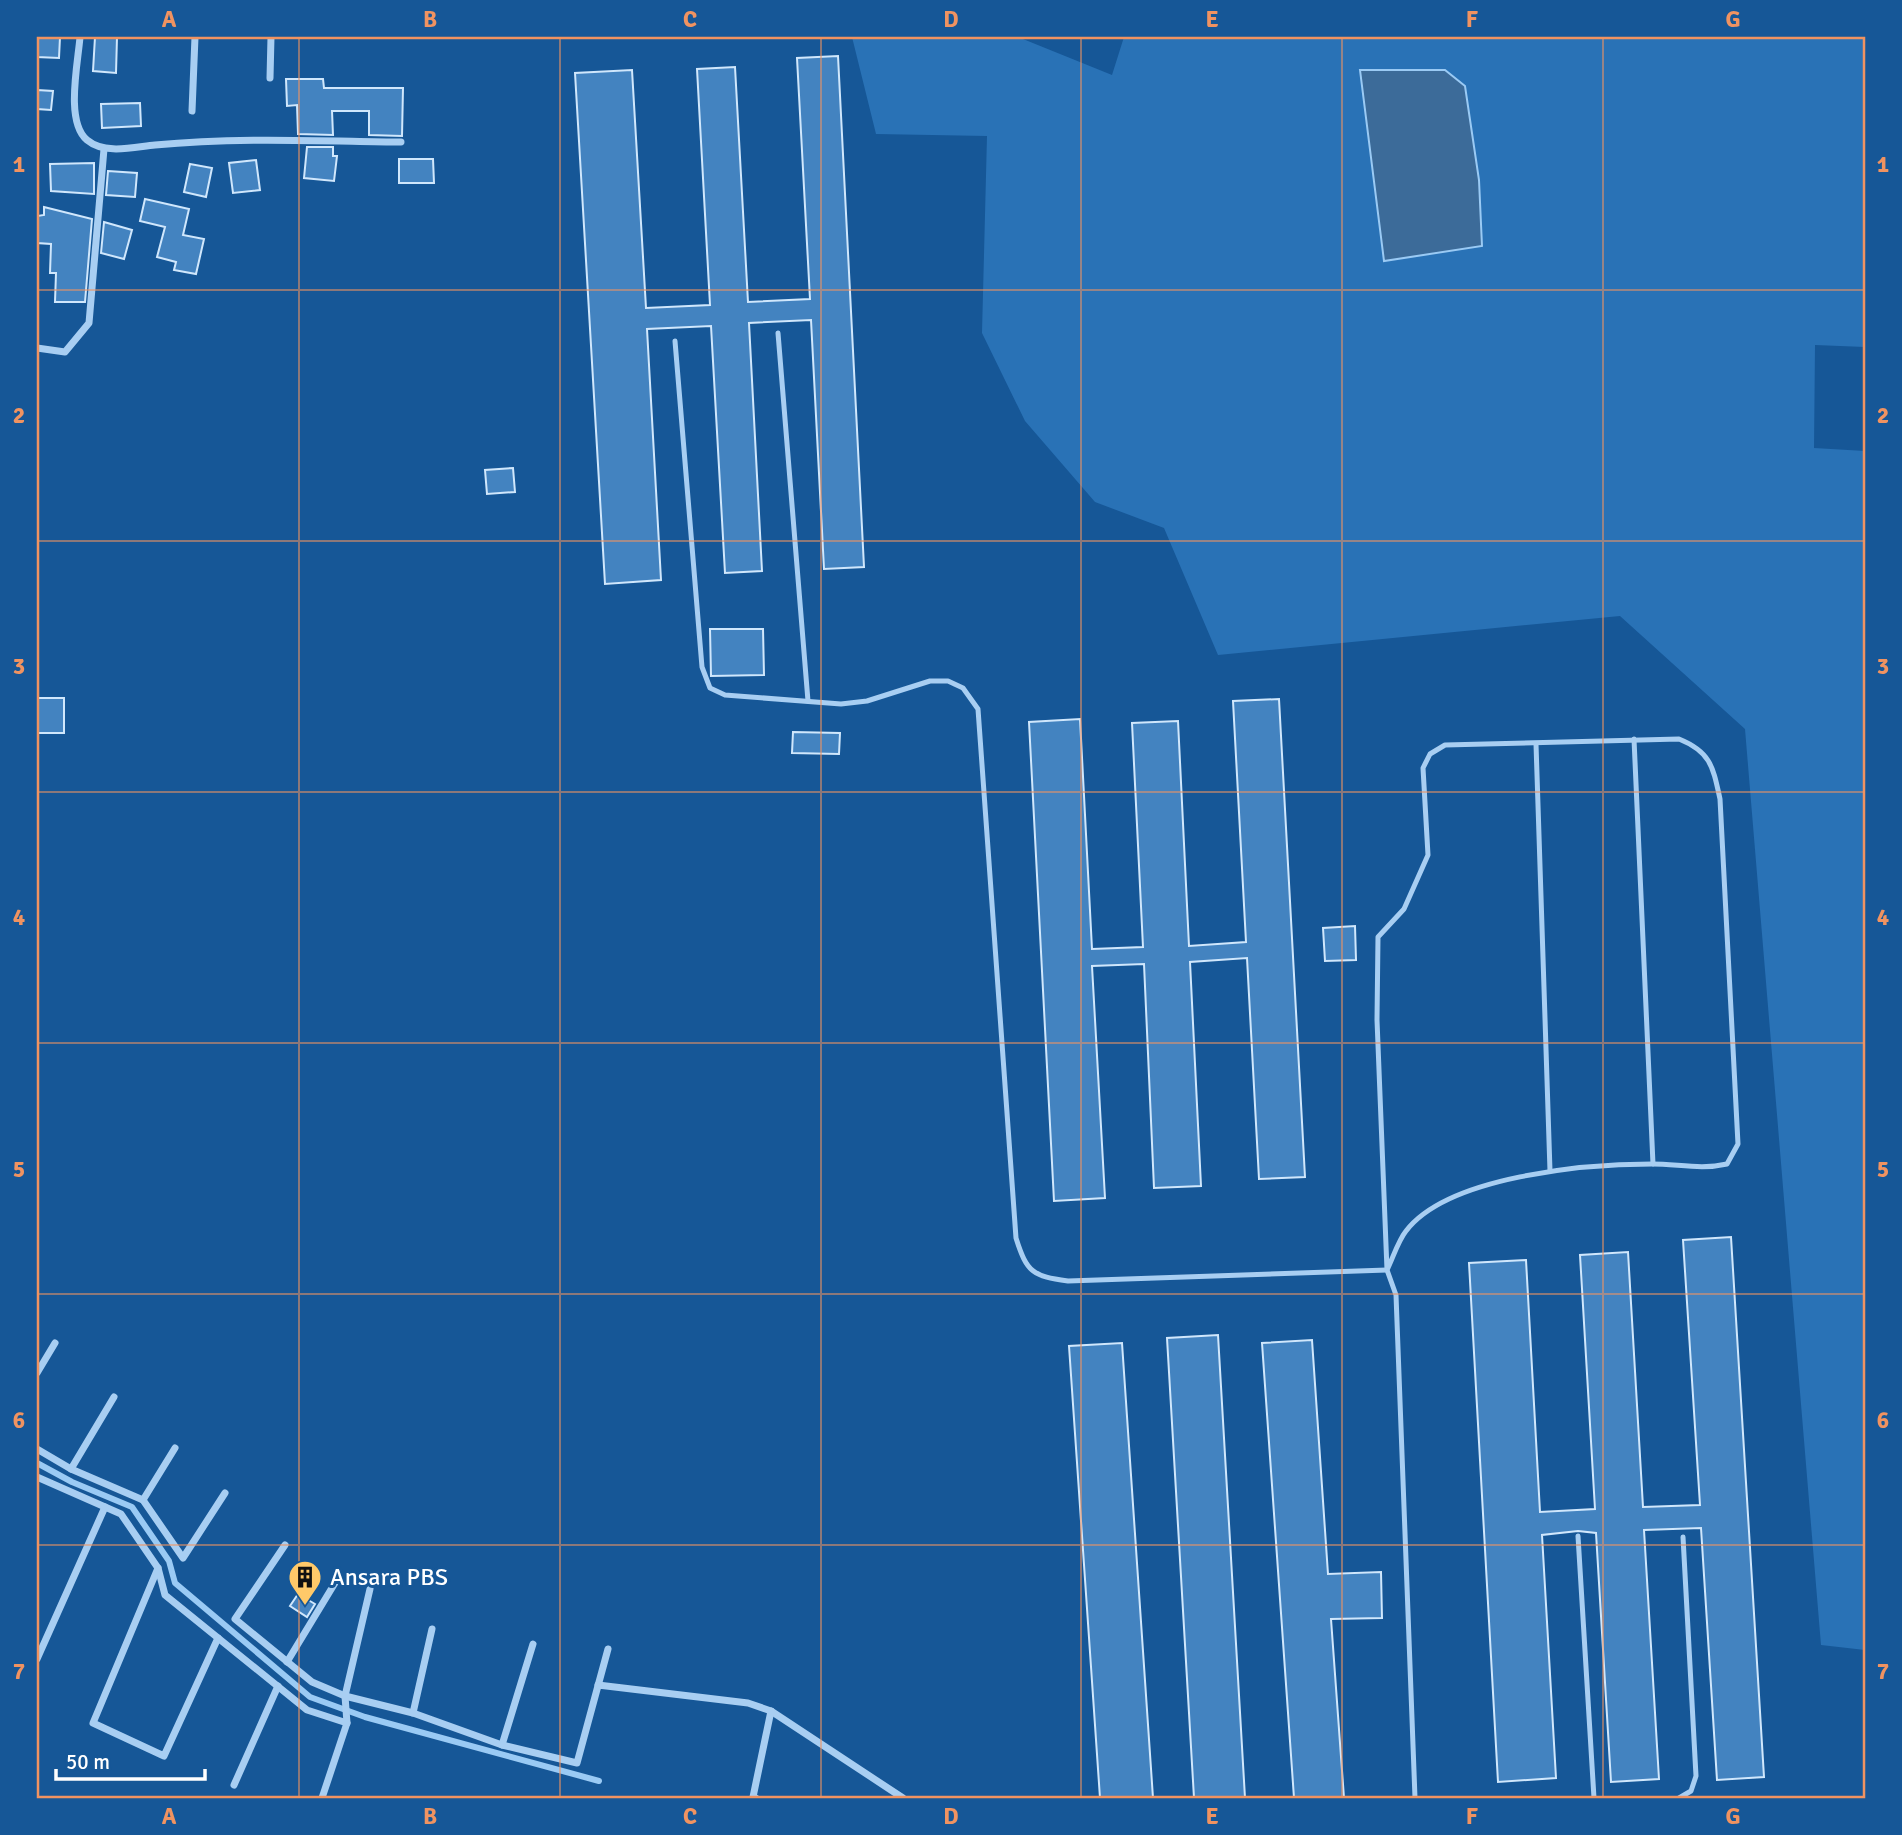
<svg xmlns="http://www.w3.org/2000/svg" width="1902" height="1835" font-family="Signika,sans-serif">
	<rect width="100%" height="100%" fill="#165797"/>
	<path fill="#2972b6" fill-rule="evenodd" d="M852,37H1018L1112,75L1124,37H1865V347L1815,345L1814,448L1865,451V1650L1821,1645L1745,729L1620,616L1218,655L1164,528L1095,502L1025,421L982,333L987,136L876,134ZM1445,70L1465,86L1479,180L1482,246L1360,71Z"/>
	<polygon fill="#3c6b99" stroke="#9acaf4" stroke-width="2" points="1360,70 1445,70 1465,86 1479,180 1482,246 1384,261"/>
	<g fill="none" stroke-linecap="round" stroke-linejoin="round">
		<polyline stroke="#9acaf4" stroke-width="6" points="37,1463 72,1482 132,1507 169,1561 175,1583 310,1697 365,1717 599,1781"/>
	</g>
	<g fill="#4383c0" stroke="#d0e7fc" stroke-width="2">
		<polygon points="37,37 60,37 59,58 37,57"/>
		<polygon points="95,37 117,37 116,73 93,71"/>
		<polygon points="838,56 864,567 824,569 811,320 749,323 762,571 725,573 711,326 647,329 661,580 605,584 575,73 632,70 646,308 710,305 697,69 735,67 748,302 810,299 797,58"/>
		<polygon points="286,79 323,79 324,88 403,88 402,136 369,135 369,111 332,111 333,135 298,134 297,105 287,106"/>
		<polygon points="37,90 53,91 51,110 37,109"/>
		<polygon points="140,103 141,126 102,128 101,104"/>
		<polygon points="307,147 333,147 333,156 337,156 334,181 304,178"/>
		<polygon points="399,159 433,159 434,183 399,183"/>
		<polygon points="256,160 260,190 233,193 229,163"/>
		<polygon points="94,163 94,194 51,191 50,164"/>
		<polygon points="190,164 212,168 206,197 184,192"/>
		<polygon points="108,171 137,173 135,197 106,195"/>
		<polygon points="145,199 189,209 183,235 204,239 196,274 174,270 176,262 157,257 165,227 140,221"/>
		<polygon points="44,207 92,219 85,302 55,302 56,273 50,273 51,244 37,243 37,216 44,215"/>
		<polygon points="104,222 132,230 124,259 101,253"/>
		<polygon points="513,468 515,492 487,494 485,470"/>
		<polygon points="710,629 763,629 764,675 711,676"/>
		<rect x="37" y="698" width="27" height="35"/>
		<polygon points="1279,699 1305,1177 1259,1179 1247,958 1190,962 1201,1186 1154,1188 1144,964 1092,966 1105,1198 1054,1201 1029,722 1080,719 1092,949 1143,947 1132,723 1178,721 1189,946 1246,942 1233,701"/>
		<polygon points="793,732 840,733 839,754 792,753"/>
		<polygon points="1355,926 1356,960 1325,961 1323,928"/>
		<polygon points="1731,1237 1764,1777 1717,1780 1701,1528 1644,1530 1659,1779 1611,1782 1596,1533 1578,1531 1542,1535 1556,1778 1498,1782 1469,1263 1526,1260 1540,1512 1595,1509 1580,1255 1628,1252 1643,1507 1700,1505 1683,1240"/>
		<polygon points="1218,1335 1245,1798 1194,1798 1167,1338"/>
		<polygon points="1312,1340 1328,1574 1381,1572 1382,1618 1331,1619 1344,1798 1294,1798 1262,1343"/>
		<polygon points="1122,1343 1153,1798 1100,1798 1069,1346"/>
		<polygon points="298,1594 315,1604 307,1617 290,1606"/>
	</g>
	<g fill="none" stroke-linecap="round" stroke-linejoin="round">
		<g stroke="#a8cef2" stroke-width="5">
			<polyline points="778,333 808,701"/>
			<path d="M675,341L702,667L710,688L725,695L841,704L867,701L930,681H948L963,688L978,709L1016,1238C1027,1273 1033,1276 1068,1281L1387,1270"/>
			<polyline points="1634,739 1653,1164"/>
			<polyline points="1536,744 1550,1171"/>
			<path d="M1387,1270C1393,1258 1398,1241 1406,1231C1448,1176 1586,1164 1652,1164C1678,1164 1701,1170 1727,1164L1738,1144L1720,799C1713,767 1711,752 1679,739L1445,745L1430,754L1423,768L1428,855L1404,909L1378,937L1377,1020L1387,1270L1396,1295L1415,1798"/>
			<polyline points="1578,1536 1594,1798"/>
			<polyline points="1679,1798 1691,1791 1696,1776 1683,1537"/>
		</g>
		<g stroke="#a8cef2" stroke-width="7">
			<path d="M80,37C78,63 65,122 87,140C105,155 134,147 155,145C237,137 319,141 401,142"/>
			<polyline points="270,78 271,37"/>
			<polyline points="192,111 195,37"/>
			<polyline points="37,348 65,352 89,323 104,149"/>
			<polyline points="37,1373 55,1343"/>
			<polyline points="37,1449 71,1469 143,1500 183,1558 225,1493"/>
			<polyline points="71,1469 114,1397"/>
			<polyline points="37,1477 121,1514 158,1568 165,1595 307,1710 347,1723 322,1798"/>
			<polyline points="143,1500 175,1448"/>
			<polyline points="285,1545 235,1619 312,1682 345,1696 413,1713 502,1745 577,1763 608,1649"/>
			<polyline points="158,1568 93,1723 164,1756 218,1638"/>
			<polyline points="37,1659 105,1507"/>
			<polyline points="287,1662 338,1578"/>
			<polyline points="598,1685 748,1703 771,1711 903,1798"/>
			<polyline points="413,1713 432,1629"/>
			<polyline points="347,1723 345,1696 370,1589"/>
			<polyline points="502,1745 533,1644"/>
			<polyline points="234,1785 278,1686"/>
			<polyline points="756,1798 753,1797 771,1711"/>
		</g>
	</g>
	<path fill="none" stroke="#f09361" stroke-width="2" stroke-opacity="0.55" d="M299,37V1798M560,37V1798M821,37V1798M1081,37V1798M1342,37V1798M1603,37V1798M37,290H1865M37,541H1865M37,792H1865M37,1043H1865M37,1294H1865M37,1545H1865"/>
	<defs>
		<symbol id="building-pin" viewBox="-11 -11 22 30"><path d="M0 17L-7.5 6A9.5 9.5 0 1 1 7.5 6Z" fill="#ffc969" stroke="#165797"/><path d="M-4-6H4V6H1V3H-1V6H-4ZM-2.5-4.3h1.7v1.8h-1.7ZM.8-4.3h1.7v1.8H.8ZM-2.5-1h1.7V.8h-1.7ZM.8-1h1.7V.8H.8Z" fill="#111"/></symbol>
	</defs>
	<g fill-rule="evenodd">
		<use href="#building-pin" x="286" y="1558" width="38" height="52"/>
	</g>
	<g text-anchor="middle" dominant-baseline="central" stroke-width="6" stroke-linejoin="round" paint-order="stroke">
		<g font-size="24" fill="#fff" stroke="#165797" text-anchor="start">
			<text x="330" y="1577">Ansara PBS</text>
		</g>
	</g>
	<rect width="1902" height="1835" fill="none" stroke="#165797" stroke-width="77"/>
	<path d="M56 1769v10h149v-10" fill="none" stroke="#ffffff" stroke-width="3.5"/>
	<text x="66" y="1769" font-size="21" fill="#ffffff" stroke="#165797" stroke-width="5" paint-order="stroke">50 m</text>
	<rect x="38" y="38" width="1826" height="1759" fill="none" stroke="#f09361" stroke-width="2.5"/>
	<g font-size="23" text-anchor="middle" font-weight="bold" fill="#f09361">
		<text x="169" y="27">A</text>
		<text x="430" y="27">B</text>
		<text x="690" y="27">C</text>
		<text x="951" y="27">D</text>
		<text x="1212" y="27">E</text>
		<text x="1472" y="27">F</text>
		<text x="1733" y="27">G</text>
		<text x="19" y="172">1</text>
		<text x="1883" y="172">1</text>
		<text x="19" y="423">2</text>
		<text x="1883" y="423">2</text>
		<text x="19" y="674">3</text>
		<text x="1883" y="674">3</text>
		<text x="19" y="925">4</text>
		<text x="1883" y="925">4</text>
		<text x="19" y="1177">5</text>
		<text x="1883" y="1177">5</text>
		<text x="19" y="1428">6</text>
		<text x="1883" y="1428">6</text>
		<text x="19" y="1679">7</text>
		<text x="1883" y="1679">7</text>
		<text x="169" y="1824">A</text>
		<text x="430" y="1824">B</text>
		<text x="690" y="1824">C</text>
		<text x="951" y="1824">D</text>
		<text x="1212" y="1824">E</text>
		<text x="1472" y="1824">F</text>
		<text x="1733" y="1824">G</text>
	</g>
</svg>
